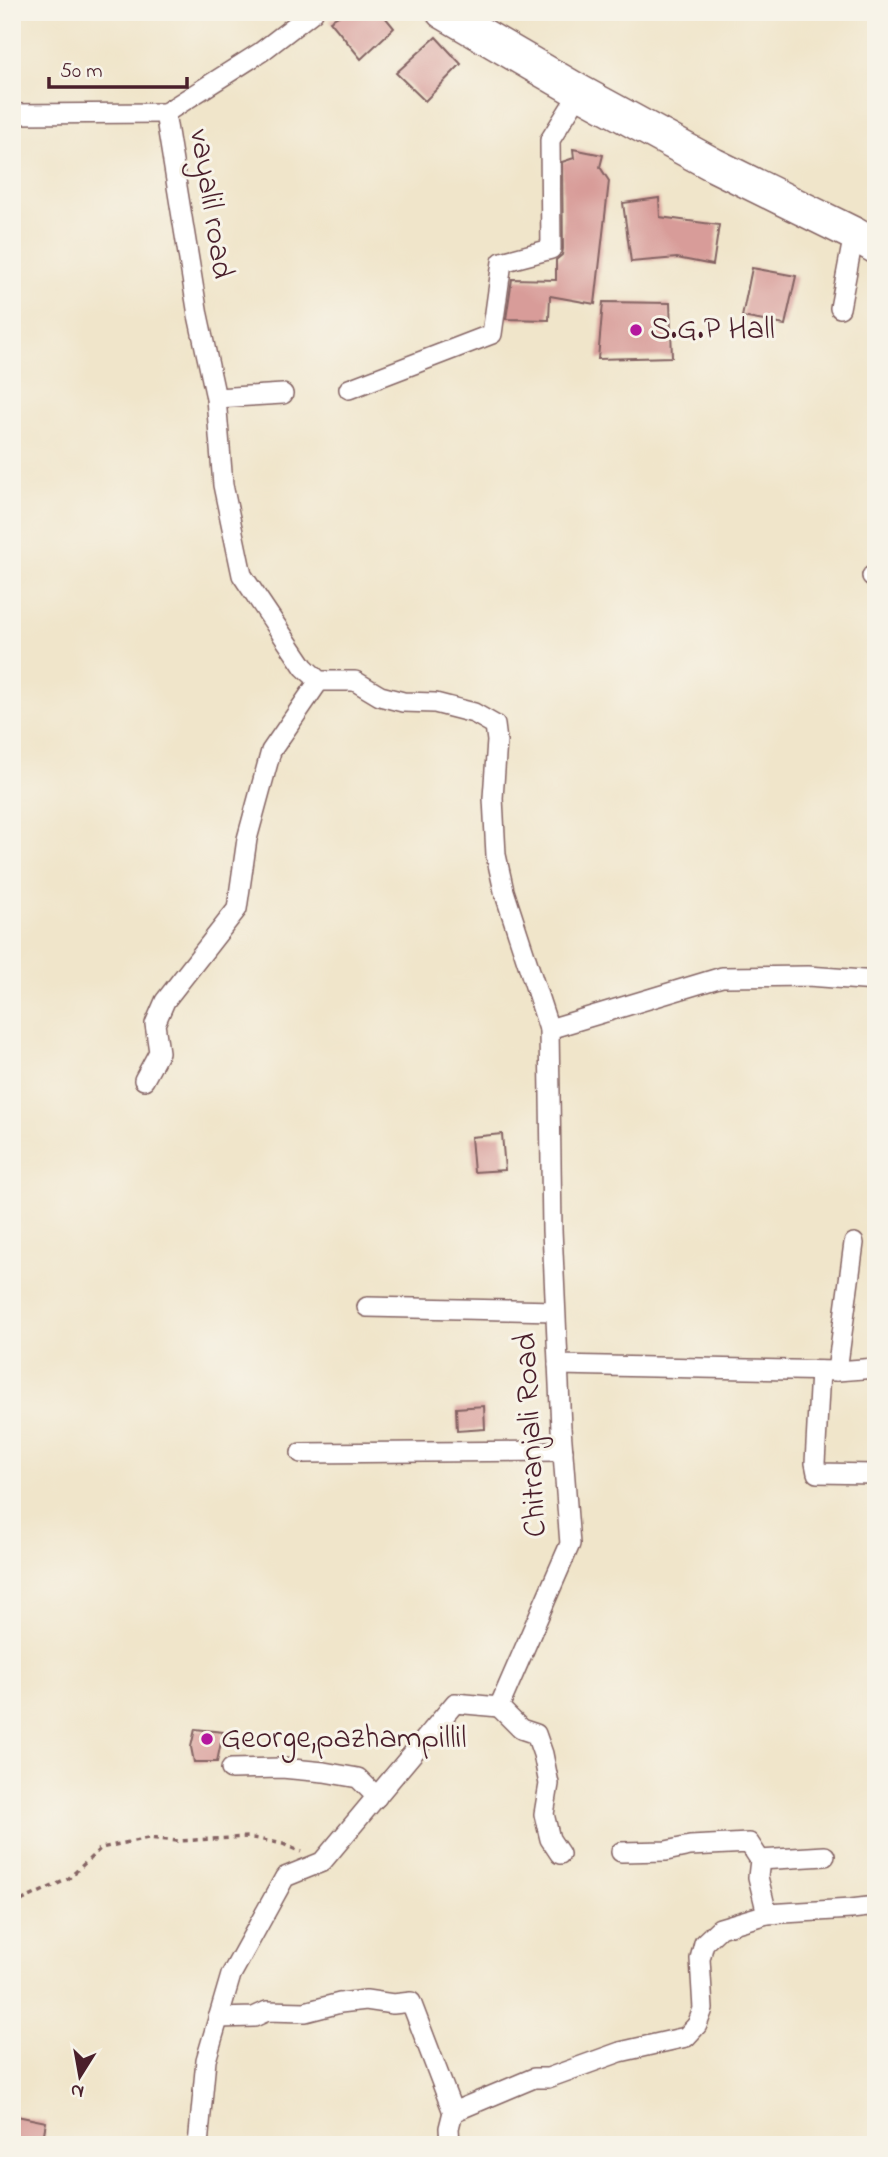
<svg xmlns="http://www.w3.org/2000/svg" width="888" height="2157" font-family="'Indie Flower',sans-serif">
	<rect width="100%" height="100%" fill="#f7f3e8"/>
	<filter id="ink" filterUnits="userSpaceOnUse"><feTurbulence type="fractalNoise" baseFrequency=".0143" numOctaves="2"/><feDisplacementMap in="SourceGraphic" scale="14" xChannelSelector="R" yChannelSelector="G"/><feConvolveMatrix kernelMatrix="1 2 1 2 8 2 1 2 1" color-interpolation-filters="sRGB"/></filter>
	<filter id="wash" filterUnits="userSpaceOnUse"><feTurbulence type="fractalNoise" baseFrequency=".00686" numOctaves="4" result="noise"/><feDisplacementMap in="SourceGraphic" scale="28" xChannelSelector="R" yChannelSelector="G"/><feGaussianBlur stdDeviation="1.57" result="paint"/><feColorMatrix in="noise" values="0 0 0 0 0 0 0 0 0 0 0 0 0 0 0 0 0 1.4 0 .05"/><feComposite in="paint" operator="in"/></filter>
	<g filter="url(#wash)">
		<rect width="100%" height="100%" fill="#f0e5ca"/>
		<g id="blocks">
			<g fill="#d89c99">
				<polygon points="345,12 381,12 394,28 361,59 330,21"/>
				<polygon points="436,37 461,64 425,101 396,73"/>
				<polygon points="573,149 603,155 600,167 609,181 595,304 550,296 549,320 506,319 512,279 556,280 556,260 562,255 563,249 562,162 574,158"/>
				<polygon points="659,198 660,217 719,225 713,265 677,258 631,262 623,203"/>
				<polygon points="752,268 796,276 785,325 742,317"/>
				<polygon points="603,302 670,303 672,357 598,359"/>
				<polygon points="502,1134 505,1170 474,1172 471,1137"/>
				<polygon points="484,1406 485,1429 457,1431 456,1408"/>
				<polygon points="195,1729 223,1732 217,1762 194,1762 191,1747"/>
				<polygon points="12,2115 46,2122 42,2145 12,2145"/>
			</g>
		</g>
	</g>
	<g filter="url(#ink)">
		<use href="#blocks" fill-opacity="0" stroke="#846463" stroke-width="2"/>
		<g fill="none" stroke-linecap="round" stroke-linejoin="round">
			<defs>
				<g id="street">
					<polyline points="313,12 261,52 165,113 198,315 216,398 223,485 242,575 304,667 319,681 355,681 380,696 403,702 435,703 474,713 495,725 497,741 493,798 496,855 504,891 549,1029"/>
					<polyline points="12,114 165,113"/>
					<polyline points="840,308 854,234"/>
					<polyline points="349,389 492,334 502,262 551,249 550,140 580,92"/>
					<polyline points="216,398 283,394"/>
					<polyline points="872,576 876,576"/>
					<polyline points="144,1080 159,1052 155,1024 165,1001 237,909 247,839 271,751 319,681"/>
					<polyline points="367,1307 555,1311"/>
					<polyline points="558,1365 837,1371 876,1368"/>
					<polyline points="820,1371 815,1463 817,1473 874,1474 876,1478"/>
					<polyline points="837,1371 854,1243"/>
					<polyline points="301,1453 563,1451"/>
					<polyline points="499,1707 521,1729 536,1734 543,1754 549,1784 544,1814 550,1839 560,1854"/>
					<polyline points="231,1769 282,1768 324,1772 358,1778 377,1797"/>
					<polyline points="621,1852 666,1851 690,1846 749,1843 760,1860 758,1877 767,1914"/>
					<polyline points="760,1860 825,1856"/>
					<polyline points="218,2018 254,2017 267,2011 305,2012 340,2003 366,2000 393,2004 411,2002 453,2112 534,2078 548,2078 620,2052 686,2037 697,2025 703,2009 700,1959 704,1943 720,1928 767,1914 851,1909 876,1906"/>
					<polyline points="198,2145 206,2060 231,1975 285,1877 322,1862 455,1703 499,1707 570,1544 561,1428 552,1230 549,1029 722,977 808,976 876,981"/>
					<polyline points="450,2145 449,2128 453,2112"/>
				</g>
				<polyline id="highway" points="443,12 580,92 714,165 854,234 876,247"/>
			</defs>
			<use href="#street" stroke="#846463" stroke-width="22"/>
			<use href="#highway" stroke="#846463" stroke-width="36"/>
			<polyline stroke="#846463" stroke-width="3.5" stroke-dasharray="5 5" stroke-linecap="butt" points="12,1905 68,1879 101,1848 148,1838 178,1841 248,1837 283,1844 301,1852"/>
			<use href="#street" stroke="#fff" stroke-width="19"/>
			<use href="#highway" stroke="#fff" stroke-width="33"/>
		</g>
	</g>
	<g fill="#b5179e" stroke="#f7f3e8" stroke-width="2.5">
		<circle cx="636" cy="330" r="7"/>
		<circle cx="207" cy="1739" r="7"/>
	</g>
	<g text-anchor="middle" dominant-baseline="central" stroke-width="6" stroke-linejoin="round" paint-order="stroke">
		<g font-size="32" fill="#4a1f2b" stroke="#f7f3e8">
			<text transform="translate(210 204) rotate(81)">vayalil road</text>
			<text transform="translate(532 1435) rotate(-93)">Chitranjali Road</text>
		</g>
		<g font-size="32" fill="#4a1f2b" stroke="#f7f3e8" text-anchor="start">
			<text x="650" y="330">S.G.P Hall</text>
			<text x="221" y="1739">George,pazhampillil</text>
		</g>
	</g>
	<rect width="888" height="2157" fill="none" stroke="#f7f3e8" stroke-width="42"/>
	<g transform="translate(80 2076) rotate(191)" stroke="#f7f3e8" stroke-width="5" paint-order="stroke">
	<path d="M0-5L12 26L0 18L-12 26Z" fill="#4a1f2b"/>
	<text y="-10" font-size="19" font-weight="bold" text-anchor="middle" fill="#4a1f2b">N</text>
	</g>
	<path d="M49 77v10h138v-10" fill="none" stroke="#4a1f2b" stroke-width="3.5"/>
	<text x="60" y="77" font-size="21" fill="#4a1f2b" stroke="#f7f3e8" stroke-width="5" paint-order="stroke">50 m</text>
</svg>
